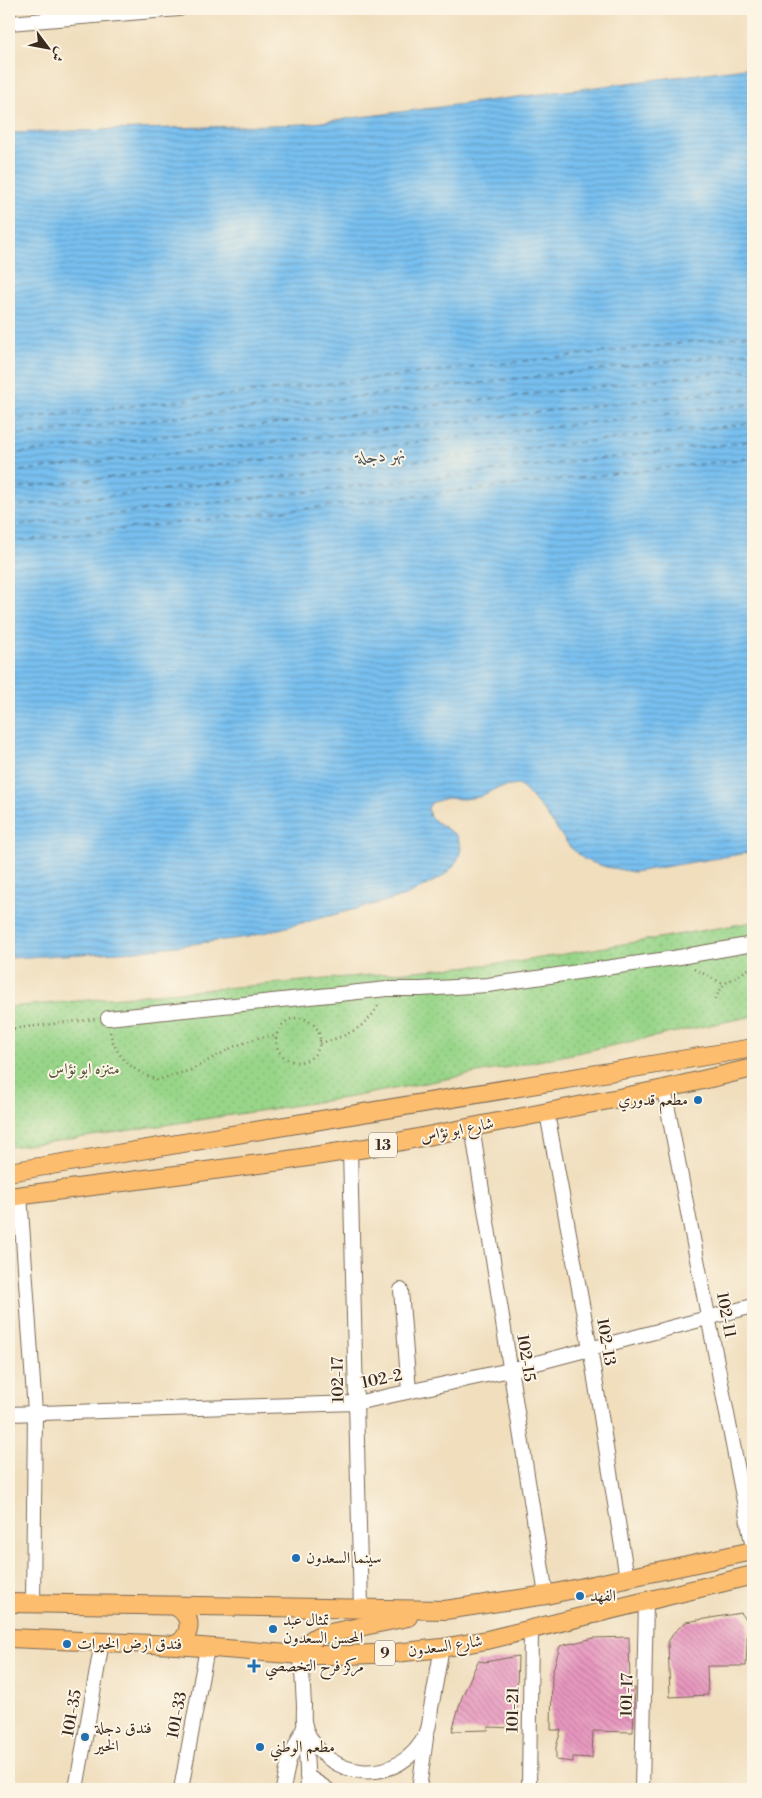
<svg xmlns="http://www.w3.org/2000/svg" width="762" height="1798" font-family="'Libre Bodoni',Amiri,serif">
	<defs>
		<pattern id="park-dots" width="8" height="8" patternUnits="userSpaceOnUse" patternTransform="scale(1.25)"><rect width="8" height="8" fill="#98d589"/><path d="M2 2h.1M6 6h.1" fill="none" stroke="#84b776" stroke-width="1.8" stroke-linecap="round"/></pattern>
		<pattern id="water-rules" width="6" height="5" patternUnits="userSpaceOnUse" patternTransform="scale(1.25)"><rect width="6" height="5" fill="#78c0f0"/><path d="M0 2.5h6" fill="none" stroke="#649cc2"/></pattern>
		<pattern id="building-back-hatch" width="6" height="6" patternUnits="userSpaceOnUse" patternTransform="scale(1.25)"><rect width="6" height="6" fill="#e897bf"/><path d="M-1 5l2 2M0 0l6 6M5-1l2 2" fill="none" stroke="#bd7b9b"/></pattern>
	</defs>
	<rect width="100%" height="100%" fill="#fcf5e5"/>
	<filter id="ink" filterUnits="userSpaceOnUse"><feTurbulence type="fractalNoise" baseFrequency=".02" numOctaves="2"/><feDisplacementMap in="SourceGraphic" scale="10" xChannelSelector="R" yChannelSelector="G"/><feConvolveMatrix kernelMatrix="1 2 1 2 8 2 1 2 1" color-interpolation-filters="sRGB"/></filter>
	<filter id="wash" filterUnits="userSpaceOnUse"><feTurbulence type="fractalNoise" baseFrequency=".0096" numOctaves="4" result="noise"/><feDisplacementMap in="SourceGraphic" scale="20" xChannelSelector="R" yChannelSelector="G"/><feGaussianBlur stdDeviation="1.12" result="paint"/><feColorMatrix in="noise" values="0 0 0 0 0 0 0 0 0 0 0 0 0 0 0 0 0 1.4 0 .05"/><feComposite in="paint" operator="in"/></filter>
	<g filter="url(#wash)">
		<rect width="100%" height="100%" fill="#f0debd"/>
		<polygon fill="url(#park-dots)" stroke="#6a8054" points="753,922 753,1016 514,1066 351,1097 51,1142 9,1147 9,1007 517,962"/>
		<polygon fill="url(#water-rules)" stroke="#5a7587" points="753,67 753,852 634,872 606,867 585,860 570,847 543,810 525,790 518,785 497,788 479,797 463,799 446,798 431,803 428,808 430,817 457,836 461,848 459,857 452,868 442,877 406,896 248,937 136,951 9,958 9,133 306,124"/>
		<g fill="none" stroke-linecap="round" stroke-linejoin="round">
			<g stroke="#4d575d" stroke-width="1" stroke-dasharray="6 5" stroke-linecap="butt">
				<polyline points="9,420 753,335"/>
				<polyline points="9,436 753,352"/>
				<polyline points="9,454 753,369"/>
				<polyline points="9,472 753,388"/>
				<polyline points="9,489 753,404"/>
				<polyline points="9,507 753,423"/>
				<polyline points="9,526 753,441"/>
				<polyline points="9,542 753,458"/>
			</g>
		</g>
		<g id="blocks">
			<g fill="url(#building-back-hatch)">
				<polygon points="741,1613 748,1621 746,1666 707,1666 708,1695 670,1697 668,1642 675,1631 686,1622"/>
				<polygon points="629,1637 630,1688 635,1688 633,1732 593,1731 592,1758 573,1757 573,1762 556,1760 556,1747 561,1730 551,1730 552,1674 560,1646 594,1638"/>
				<polygon points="518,1656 516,1728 489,1727 488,1730 452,1731 462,1697 478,1661 485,1662"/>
			</g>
		</g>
	</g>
	<g filter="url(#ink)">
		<use href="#blocks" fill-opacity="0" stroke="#7a6956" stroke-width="1"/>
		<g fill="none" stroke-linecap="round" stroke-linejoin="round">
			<defs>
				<g id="minor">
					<polyline points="9,23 179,9"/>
					<polyline points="108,1018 387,989 421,989 488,985 674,958 753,944"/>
					<polyline points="664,1089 753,1548"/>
					<polyline points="547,1113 590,1348 627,1578"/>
					<polyline points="472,1127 546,1595"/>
					<polyline points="350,1150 361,1609"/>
					<polyline points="20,1195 35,1412 33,1604"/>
					<polyline points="401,1290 409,1391"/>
					<polyline points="9,1414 356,1403 510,1370 753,1306"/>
					<path d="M301,1655C302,1672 303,1688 304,1705C304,1712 303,1721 305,1727C326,1782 400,1788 426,1734C430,1727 430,1716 431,1708C435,1688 438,1668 442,1648"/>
					<polyline points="305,1731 308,1789"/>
					<polyline points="307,1776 327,1789"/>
					<polyline points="76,1789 102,1642"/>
					<polyline points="181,1789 207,1648"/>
					<polyline points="283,1789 289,1760 305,1725"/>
					<polyline points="419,1789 426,1738"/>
					<polyline points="529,1789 531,1630"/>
					<polyline points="642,1789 646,1601"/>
				</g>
				<g id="major">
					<polyline points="9,1172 753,1048"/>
					<polyline points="9,1197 282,1161 372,1147 664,1089 753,1068"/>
					<polyline points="9,1603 445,1610 546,1595 753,1551"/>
					<polyline points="9,1638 176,1645 301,1655 348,1655 395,1653 442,1648 487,1640 753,1575"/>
					<path d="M176,1645C192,1635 193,1617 177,1607"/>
					<path d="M301,1655C305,1644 310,1640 320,1635L408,1617"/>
				</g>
			</defs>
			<use href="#minor" stroke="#7a6956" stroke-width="16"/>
			<use href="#major" stroke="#7a6956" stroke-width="20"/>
			<g stroke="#7a6956" stroke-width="2.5" stroke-dasharray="1 4" stroke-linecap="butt">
				<polyline points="694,969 724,984"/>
				<polyline points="715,999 724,984 753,966"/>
				<circle cx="298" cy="1040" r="22"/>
				<polyline points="9,1029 96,1019"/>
				<path d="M110,1032C116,1058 132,1070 157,1080L191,1070L233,1047L257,1038L276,1036"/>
				<path d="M320,1043C345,1037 367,1028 379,1004"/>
			</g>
			<use href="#minor" stroke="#fff" stroke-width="14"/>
			<use href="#major" stroke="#fcbd6e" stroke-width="18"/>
		</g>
	</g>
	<g fill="#1f6fb2" stroke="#fcf5e5" stroke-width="2">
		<circle cx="698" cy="1100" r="5"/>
		<circle cx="296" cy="1558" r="5"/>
		<circle cx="580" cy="1596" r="5"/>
		<circle cx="273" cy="1629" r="5"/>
		<circle cx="67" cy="1644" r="5"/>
		<path d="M251.5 1658.5h5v5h5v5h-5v5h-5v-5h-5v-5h5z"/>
		<circle cx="85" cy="1737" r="5"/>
		<circle cx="260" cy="1747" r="5"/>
	</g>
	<g text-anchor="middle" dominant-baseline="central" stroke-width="4" stroke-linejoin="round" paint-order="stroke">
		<g fill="#fcf5e5" stroke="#75675a" stroke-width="1">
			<rect x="369" y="1132.5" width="28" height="25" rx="4"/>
			<rect x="375" y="1640.5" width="20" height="25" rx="4"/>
		</g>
		<g font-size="15" font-weight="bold" fill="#3b2a1e">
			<text x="383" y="1145">13</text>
			<text x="385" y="1653">9</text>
		</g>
		<g font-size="16" fill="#525539" stroke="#fcf5e5">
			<text x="84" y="1069">متنزه ابو نؤاس</text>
		</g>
		<g font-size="16" fill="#3b2a1e" stroke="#fcf5e5" text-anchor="start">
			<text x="688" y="1100" text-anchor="end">مطعم قدوري</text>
			<text x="306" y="1558">سينما السعدون</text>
			<text x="590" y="1596">الفهد</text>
			<text x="283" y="1620">تمثال عبد<tspan x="283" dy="18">المحسن السعدون</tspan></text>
			<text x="77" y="1644">فندق ارض الخيرات</text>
			<text x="265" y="1666">مركز فرح التخصصي</text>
			<text x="95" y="1728">فندق دجلة<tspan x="95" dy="18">الخير</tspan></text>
			<text x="270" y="1747">مطعم الوطني</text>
		</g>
		<g font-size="16" fill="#3b2a1e" stroke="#fcf5e5">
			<text transform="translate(457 1130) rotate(-11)">شارع ابو نؤاس</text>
			<text transform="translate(726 1315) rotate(79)">102-11</text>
			<text transform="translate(606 1342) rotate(80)">102-13</text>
			<text transform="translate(526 1358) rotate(81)">102-15</text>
			<text transform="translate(382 1379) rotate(-12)">102-2</text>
			<text transform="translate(338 1380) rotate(-91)">102-17</text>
			<text transform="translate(445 1646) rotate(-8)">شارع السعدون</text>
			<text transform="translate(627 1695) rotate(-89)">101-17</text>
			<text transform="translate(513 1710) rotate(-89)">101-21</text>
			<text transform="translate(72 1713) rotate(-80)">101-35</text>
			<text transform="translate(177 1715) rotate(-79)">101-33</text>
		</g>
		<g font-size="18" font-style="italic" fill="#4d575d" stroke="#fcf5e5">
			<text transform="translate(381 456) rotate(-6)">نهر دجلة</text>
		</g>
	</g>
	<rect width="762" height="1798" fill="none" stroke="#fcf5e5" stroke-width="30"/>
	<g transform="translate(48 48) rotate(122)" stroke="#fcf5e5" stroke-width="4" paint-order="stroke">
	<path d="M0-4L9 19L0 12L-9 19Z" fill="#3b2a1e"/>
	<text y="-8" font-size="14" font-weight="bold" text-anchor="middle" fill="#3b2a1e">ش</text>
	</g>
</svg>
